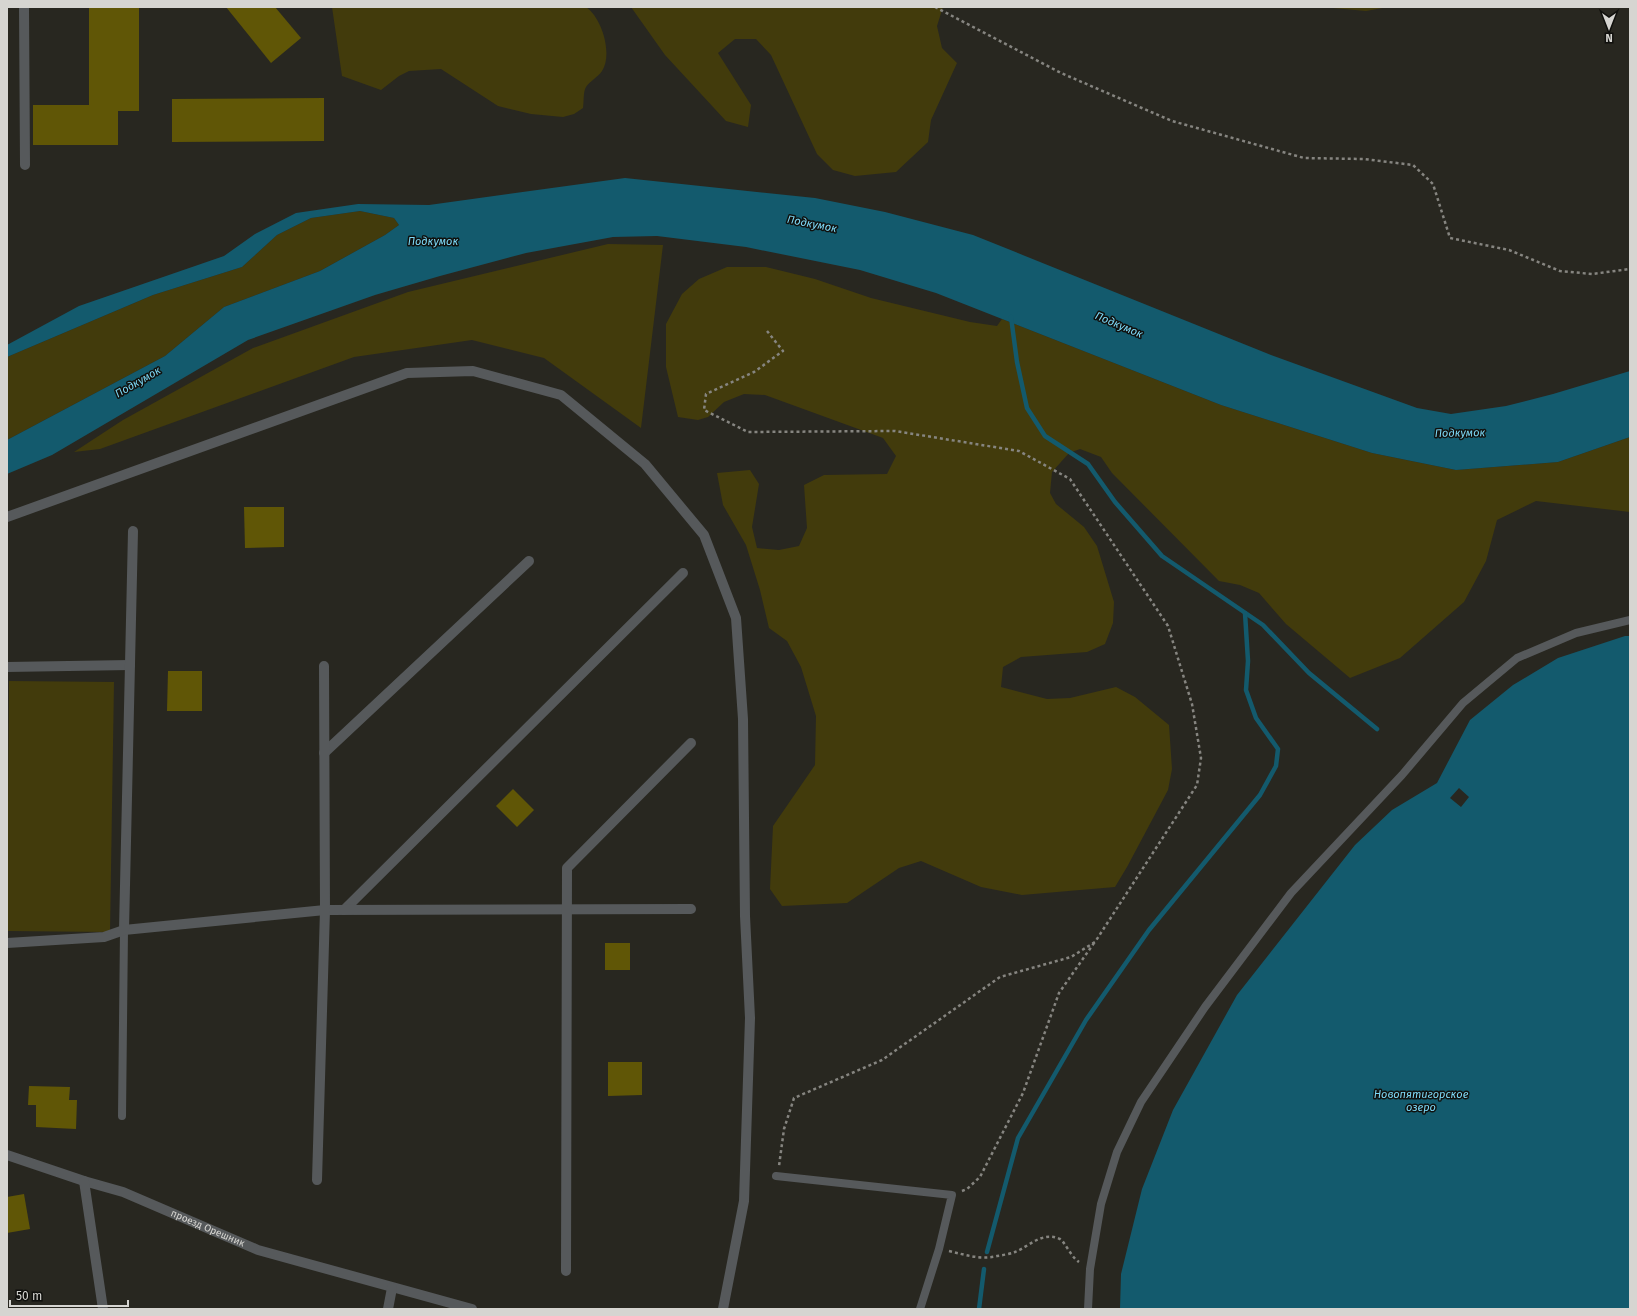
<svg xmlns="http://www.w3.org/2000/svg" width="1637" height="1316" font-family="'Fira Sans',sans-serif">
	<rect width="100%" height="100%" fill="#282720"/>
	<g fill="#423b0c">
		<path d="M332,7H586C602,18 613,54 602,71C598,77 590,81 586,87C583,92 584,102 583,108L574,114L563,117L531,114L498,106L441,69L409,71L399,76L381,90L342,76Z"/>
		<polygon points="631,7 943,7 937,26 942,48 957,63 931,120 928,142 896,172 855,176 833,170 817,154 771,55 756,39 735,39 718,53 751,105 748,127 726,121 665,55"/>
		<polygon points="1322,7 1388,7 1366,11"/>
		<polygon points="360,211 394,218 399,225 385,235 320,271 224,307 165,356 7,440 7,357 153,295 242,267 277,235 311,218"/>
		<polygon points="608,244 663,245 641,428 544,358 472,340 354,357 100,449 74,452 123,420 253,348 408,292"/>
		<polygon points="727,267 766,267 815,279 871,298 970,322 997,326 1002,319 1221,405 1372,453 1456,470 1558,462 1630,437 1630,512 1536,501 1497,520 1486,561 1464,602 1400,658 1350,678 1286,624 1259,593 1240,585 1219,581 1112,473 1101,457 1080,449 1069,453 1052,472 1050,493 1056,504 1084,527 1097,546 1114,602 1113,623 1105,644 1087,652 1021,657 1003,667 1001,687 1047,699 1070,698 1116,687 1135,697 1169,725 1172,769 1168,790 1127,867 1115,887 1022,895 981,887 921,861 899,868 847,903 782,906 770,889 773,826 815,765 816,716 801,667 787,641 769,628 760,590 746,545 723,505 717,473 750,470 759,484 752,527 757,548 779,550 799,546 807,528 804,485 824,475 887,474 896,456 883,438 765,395 744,394 724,402 708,417 698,420 678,417 666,367 666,324 682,294 699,279"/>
		<polygon points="9,681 114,682 110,932 7,931"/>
	</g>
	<g fill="#135a6d" fill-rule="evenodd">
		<polygon points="625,178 815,198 885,212 973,235 1271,355 1417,408 1451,414 1506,406 1553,394 1630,371 1630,437 1558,462 1456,470 1372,453 1221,405 936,293 860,270 746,247 657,236 613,237 526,253 440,276 375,295 248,340 52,455 7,474 7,440 165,356 224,307 320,271 385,235 399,225 394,218 360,211 311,218 277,235 242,267 153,295 7,357 7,345 79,306 224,256 255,234 296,213 358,204 429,205"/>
		<path d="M1625,636H1630V1309H1120L1121,1274L1142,1189L1173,1110L1237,995L1355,845L1392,810L1437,783L1470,720L1513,685L1558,658ZM1459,788L1469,797L1461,807L1450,798Z"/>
	</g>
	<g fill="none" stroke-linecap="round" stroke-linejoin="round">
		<g stroke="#135a6d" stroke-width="4.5">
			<polyline points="1011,317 1017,362 1027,408 1045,436 1088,464 1115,502 1162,556 1263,625 1309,673 1377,729"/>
			<polyline points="987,1252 1018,1138 1086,1020 1149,930 1260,795 1276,766 1278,749 1256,718 1246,690 1248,661 1245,613"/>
			<polyline points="979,1309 984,1269"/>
		</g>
	</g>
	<g fill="#605606">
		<polygon points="89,7 139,7 139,111 118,111 118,145 33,145 33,105 89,105"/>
		<polygon points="226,7 275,7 301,38 271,63"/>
		<polygon points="324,98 324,141 172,142 172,99"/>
		<polygon points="244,507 284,507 284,547 245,548"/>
		<polygon points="168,671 202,671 202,711 167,711"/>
		<polygon points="513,789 534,810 517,827 496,806"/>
		<rect x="605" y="943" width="25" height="27"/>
		<polygon points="608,1062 642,1062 642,1095 608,1096"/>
		<polygon points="29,1086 70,1087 69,1100 77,1100 76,1129 36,1127 36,1105 28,1105"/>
		<polygon points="24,1194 30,1229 7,1233 7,1197"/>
	</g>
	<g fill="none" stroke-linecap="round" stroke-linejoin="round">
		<g stroke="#868580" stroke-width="2.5" stroke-dasharray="3 3" stroke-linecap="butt">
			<polyline points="935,7 1061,73 1172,121 1304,158 1364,159 1413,165 1433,184 1450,238 1509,250 1560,271 1592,274 1630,269"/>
			<polyline points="767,331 783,351 754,372 706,394 704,410 748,432 895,431 1019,451 1070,479 1168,626 1192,704 1201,758 1197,785 1095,942 1071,957 1000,977 882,1060 794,1098 784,1129 779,1166"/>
			<polyline points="962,1191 967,1189 980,1177 1023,1093 1059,993 1094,943"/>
			<path d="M949,1251C966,1255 980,1260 997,1256C1003,1255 1010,1254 1015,1252C1030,1246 1042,1231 1060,1239C1065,1242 1071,1257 1079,1262"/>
		</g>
		<g stroke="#56595b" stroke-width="8">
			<polyline points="122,1116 124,930"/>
			<polyline points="776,1176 952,1195 939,1249 920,1309"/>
			<polyline points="1088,1309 1090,1269 1101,1204 1117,1152 1141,1102 1205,1007 1291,893 1402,775 1463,703 1517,658 1576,633 1630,620"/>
		</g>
		<g stroke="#56595b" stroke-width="10">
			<polyline points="24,7 25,165"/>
			<polyline points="7,517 407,373 473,371 561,395 645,464 704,535 736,618 743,719 745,916 750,1018 744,1201 723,1309"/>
			<polyline points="7,667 130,665"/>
			<polyline points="324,753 529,561"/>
			<polyline points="344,910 683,573"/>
			<polyline points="124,930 325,910 691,909"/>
			<polyline points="7,943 104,937 124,930 133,531"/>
			<path id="s1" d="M7,1155L84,1181L123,1192L258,1250L472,1309"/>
			<polyline points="317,1180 325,910 324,666"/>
			<polyline points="84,1181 103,1309"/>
			<polyline points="566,1271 567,868 691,743"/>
			<polyline points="388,1309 392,1288"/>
		</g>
	</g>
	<g text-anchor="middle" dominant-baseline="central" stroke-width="3" stroke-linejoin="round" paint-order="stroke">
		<g font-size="10" fill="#d6d5d1" stroke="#10100d">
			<text stroke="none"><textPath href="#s1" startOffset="214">проезд Орешник</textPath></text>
		</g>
		<g font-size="11" font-style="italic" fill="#7dd9f7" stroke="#10100d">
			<text transform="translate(812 224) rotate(11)">Подкумок</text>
			<text x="433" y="241">Подкумок</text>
			<text transform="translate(1119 325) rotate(23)">Подкумок</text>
			<text transform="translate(138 382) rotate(-30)">Подкумок</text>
			<text transform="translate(1460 433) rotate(-1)">Подкумок</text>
			<text x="1421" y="1094">Новопятигорское<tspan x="1421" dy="13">озеро</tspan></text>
		</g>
	</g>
	<rect width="1637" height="1316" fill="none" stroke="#d6d5d1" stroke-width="16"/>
	<g transform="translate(1609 28) rotate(180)" stroke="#10100d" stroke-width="3" paint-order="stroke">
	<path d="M0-3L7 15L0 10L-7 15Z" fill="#d6d5d1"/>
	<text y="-6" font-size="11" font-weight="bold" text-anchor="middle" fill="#d6d5d1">N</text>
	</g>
	<path d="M10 1300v6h118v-6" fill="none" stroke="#d6d5d1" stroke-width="2"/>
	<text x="16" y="1300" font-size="12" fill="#d6d5d1" stroke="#10100d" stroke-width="3" paint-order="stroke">50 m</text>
</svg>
